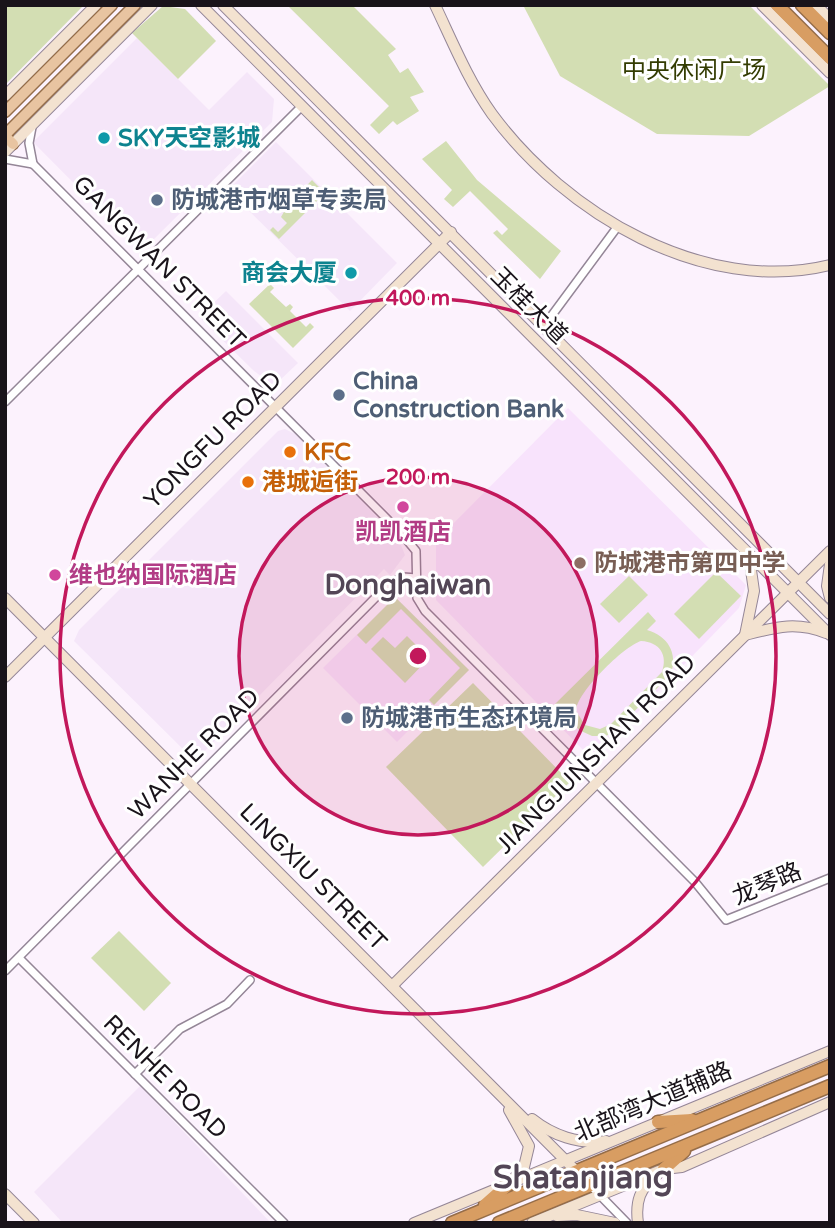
<svg xmlns="http://www.w3.org/2000/svg" width="835" height="1228" font-family="'Varela Round','Noto Sans SC',sans-serif">
	<rect width="100%" height="100%" fill="#fcf2fd"/>
	<g fill="#f5e6f9">
		<polygon points="137,38 209,110 247,72 274,99 272,122 150,243 135,245 33,142"/>
		<polygon points="276,142 397,263 350,311 228,190"/>
		<polygon points="226,291 298,363 278,382 272,384 254,371 199,317"/>
		<polygon points="285,429 295,434 398,538 405,555 390,575 384,569 195,761 74,641 79,630 278,431"/>
		<polygon points="140,1086 271,1223 63,1223 34,1192"/>
	</g>
	<g fill="#f8e3fc">
		<polygon points="568,408 746,585 739,608 597,754 587,754 436,600 436,541"/>
		<polygon points="395,597 469,670 397,742 323,668"/>
	</g>
	<g fill="#d3deb3" fill-rule="evenodd">
		<polygon points="5,5 84,5 5,85"/>
		<polygon points="287,5 352,5 396,49 388,55 400,73 408,68 424,92 410,97 419,111 397,125 393,121 379,134 370,125 389,106"/>
		<polygon points="523,5 749,5 830,86 749,136 657,134 560,76"/>
		<polygon points="163,6 185,9 216,41 178,79 132,33"/>
		<polygon points="446,141 477,180 561,251 540,279 493,233 497,230 502,235 508,229 470,191 453,207 444,199 452,190 422,159"/>
		<polygon points="312,180 325,193 279,239 270,230 273,227 278,232 287,223 281,217 288,205"/>
		<polygon points="270,284 274,288 270,292 286,307 290,304 293,307 290,311 306,327 310,323 314,327 293,348 249,304"/>
		<polygon points="716,572 741,596 699,639 674,614"/>
		<polygon points="629,576 648,595 619,623 600,604"/>
		<polygon points="395,597 469,670 434,705 429,700 460,668 401,609 366,644 357,635"/>
		<path d="M648,612L656,621L647,630C668,636 678,653 671,674L615,731L606,736H592L579,730L570,718L569,708L562,714L553,706ZM641,641C660,642 668,655 662,672L611,724L600,729L585,725L576,711C576,693 624,646 641,641Z"/>
		<polygon points="407,636 429,658 405,683 371,649 383,637 395,648"/>
		<polygon points="473,683 570,782 483,867 386,767"/>
		<polygon points="119,931 171,983 144,1011 91,958"/>
	</g>
	<g fill="none" stroke-linecap="round" stroke-linejoin="round">
		<defs>
			<g id="street">
				<polyline points="32,127 29,143 33,164"/>
				<polyline points="5,159 33,164 401,533 416,551 417,598 425,611 695,882 726,920 830,878"/>
				<polyline points="544,326 618,226"/>
				<polyline points="5,402 301,107"/>
				<polyline points="19,958 284,1223"/>
				<polyline points="5,971 388,585 403,577 417,578"/>
				<polyline points="135,1074 180,1029 227,1004 250,980"/>
				<polyline points="590,1185 627,1223"/>
			</g>
			<g id="secondary">
				<polyline points="201,5 830,635"/>
				<polyline points="223,5 830,614"/>
				<path d="M435,5C453,43 468,80 492,114C565,213 703,296 830,265"/>
				<polyline points="762,5 830,73"/>
				<polyline points="816,5 830,19"/>
				<polyline points="5,96 96,5"/>
				<polyline points="5,152 152,5"/>
				<path d="M749,556L754,591L745,635C776,627 796,621 826,633"/>
				<polyline points="830,564 827,586 830,598"/>
				<polyline points="5,598 590,1185"/>
				<polyline points="5,677 451,232"/>
				<polyline points="392,986 830,551"/>
				<polyline points="509,1110 529,1146 524,1167 511,1182"/>
				<path d="M532,1119C552,1135 579,1145 606,1141"/>
				<polyline points="5,1194 34,1223"/>
				<polyline points="557,1216 577,1215 615,1223"/>
				<polyline points="414,1223 830,1051"/>
				<polyline points="532,1223 664,1169 682,1167 830,1102"/>
				<path d="M638,1223C635,1201 640,1188 657,1175"/>
			</g>
			<g id="primary">
				<polyline points="5,112 112,5"/>
				<polyline points="5,135 135,5"/>
				<polyline points="5,136 13,144"/>
			</g>
			<g id="highway">
				<polyline points="777,5 830,58"/>
				<polyline points="802,5 830,33"/>
				<polyline points="658,1122 692,1120"/>
				<polyline points="664,1169 684,1151"/>
				<polyline points="485,1205 511,1182"/>
				<polyline points="452,1223 830,1066"/>
				<polyline points="499,1223 830,1086"/>
			</g>
		</defs>
		<use href="#street" stroke="#948697" stroke-width="10"/>
		<use href="#secondary" stroke="#948697" stroke-width="12"/>
		<use href="#primary" stroke="#956d49" stroke-width="13"/>
		<use href="#highway" stroke="#956d49" stroke-width="15"/>
		<use href="#street" stroke="#fff" stroke-width="7"/>
		<use href="#secondary" stroke="#f3e2d0" stroke-width="10"/>
		<use href="#primary" stroke="#e8c4a1" stroke-width="10"/>
		<use href="#highway" stroke="#d89d62" stroke-width="12"/>
	</g>
	<circle cx="418" cy="656" r="179" fill="#c2185b" fill-opacity=".12"/>
	<g fill="none" stroke="#c2185b" stroke-width="3.5">
		<circle cx="418" cy="656" r="179"/>
		<circle cx="418" cy="656" r="358"/>
	</g>
	<g fill="#0f9aa8" stroke="#fff" stroke-width="2.5">
		<circle cx="104" cy="138" r="7"/>
		<circle cx="351" cy="273" r="7"/>
	</g>
	<g fill="#5c6f8a" stroke="#fff" stroke-width="2.5">
		<circle cx="157" cy="200" r="7"/>
		<circle cx="339" cy="395" r="7"/>
		<circle cx="347" cy="718" r="7"/>
	</g>
	<g fill="#e8710a" stroke="#fff" stroke-width="2.5">
		<circle cx="290" cy="452" r="7"/>
		<circle cx="248" cy="482" r="7"/>
	</g>
	<g fill="#d1479c" stroke="#fff" stroke-width="2.5">
		<circle cx="403" cy="507" r="7"/>
		<circle cx="55" cy="575" r="7"/>
	</g>
	<circle fill="#8d6e63" stroke="#fff" stroke-width="2.5" cx="580" cy="563" r="7"/>
	<g text-anchor="middle" dominant-baseline="central" stroke-width="6" stroke-linejoin="round" paint-order="stroke">
		<g font-size="24" fill="#333c02" stroke="#fff">
			<text x="694" y="70">中央休闲广场</text>
		</g>
		<g font-size="24" font-weight="bold" fill="#0d838f" stroke="#fff" text-anchor="start">
			<text x="118" y="138">SKY天空影城</text>
			<text x="337" y="273" text-anchor="end">商会大厦</text>
		</g>
		<g font-size="24" font-weight="bold" fill="#4e5e75" stroke="#fff" text-anchor="start">
			<text x="171" y="200">防城港市烟草专卖局</text>
			<text x="353" y="381">China<tspan x="353" dy="28">Construction Bank</tspan></text>
			<text x="361" y="718">防城港市生态环境局</text>
		</g>
		<g font-size="24" fill="#19131a" stroke="#fff">
			<text transform="translate(159 262) rotate(45)">GANGWAN STREET</text>
			<text transform="translate(529 306) rotate(45)">玉桂大道</text>
			<text transform="translate(213 440) rotate(-45)">YONGFU ROAD</text>
			<text transform="translate(194 754) rotate(-45)">WANHE ROAD</text>
			<text transform="translate(596 754) rotate(-45)">JIANGJUNSHAN ROAD</text>
			<text transform="translate(313 877) rotate(45)">LINGXIU STREET</text>
			<text transform="translate(767 884) rotate(-23)">龙琴路</text>
			<text transform="translate(165 1077) rotate(45)">RENHE ROAD</text>
			<text transform="translate(653 1102) rotate(-23)">北部湾大道辅路</text>
		</g>
		<g font-size="24" font-weight="bold" fill="#c56008" stroke="#fff" text-anchor="start">
			<text x="304" y="452">KFC</text>
			<text x="262" y="482">港城逅街</text>
		</g>
		<g font-size="24" font-weight="bold" fill="#b23c85" stroke="#fff">
			<text x="403" y="532">凯凯酒店</text>
			<text x="69" y="575" text-anchor="start">维也纳国际酒店</text>
		</g>
		<g font-size="24" font-weight="bold" fill="#785e54" stroke="#fff" text-anchor="start">
			<text x="594" y="563">防城港市第四中学</text>
		</g>
		<g font-size="28" font-weight="bold" fill="#534656" stroke="#fff">
			<text x="408" y="585">Donghaiwan</text>
		</g>
		<g font-size="32" font-weight="bold" fill="#534656" stroke="#fff">
			<text x="583" y="1178">Shatanjiang</text>
		</g>
	</g>
	<circle cx="418" cy="656" r="10" fill="#c2185b" stroke="#fff" stroke-width="3.5"/>
	<g font-size="21" text-anchor="middle" font-weight="bold" fill="#c2185b" stroke="#fff" stroke-width="6" stroke-linejoin="round" paint-order="stroke">
		<text x="418" y="305">400 m</text>
		<text x="418" y="484">200 m</text>
	</g>
	<rect width="835" height="1228" fill="none" stroke="#19131a" stroke-width="14"/>
</svg>
